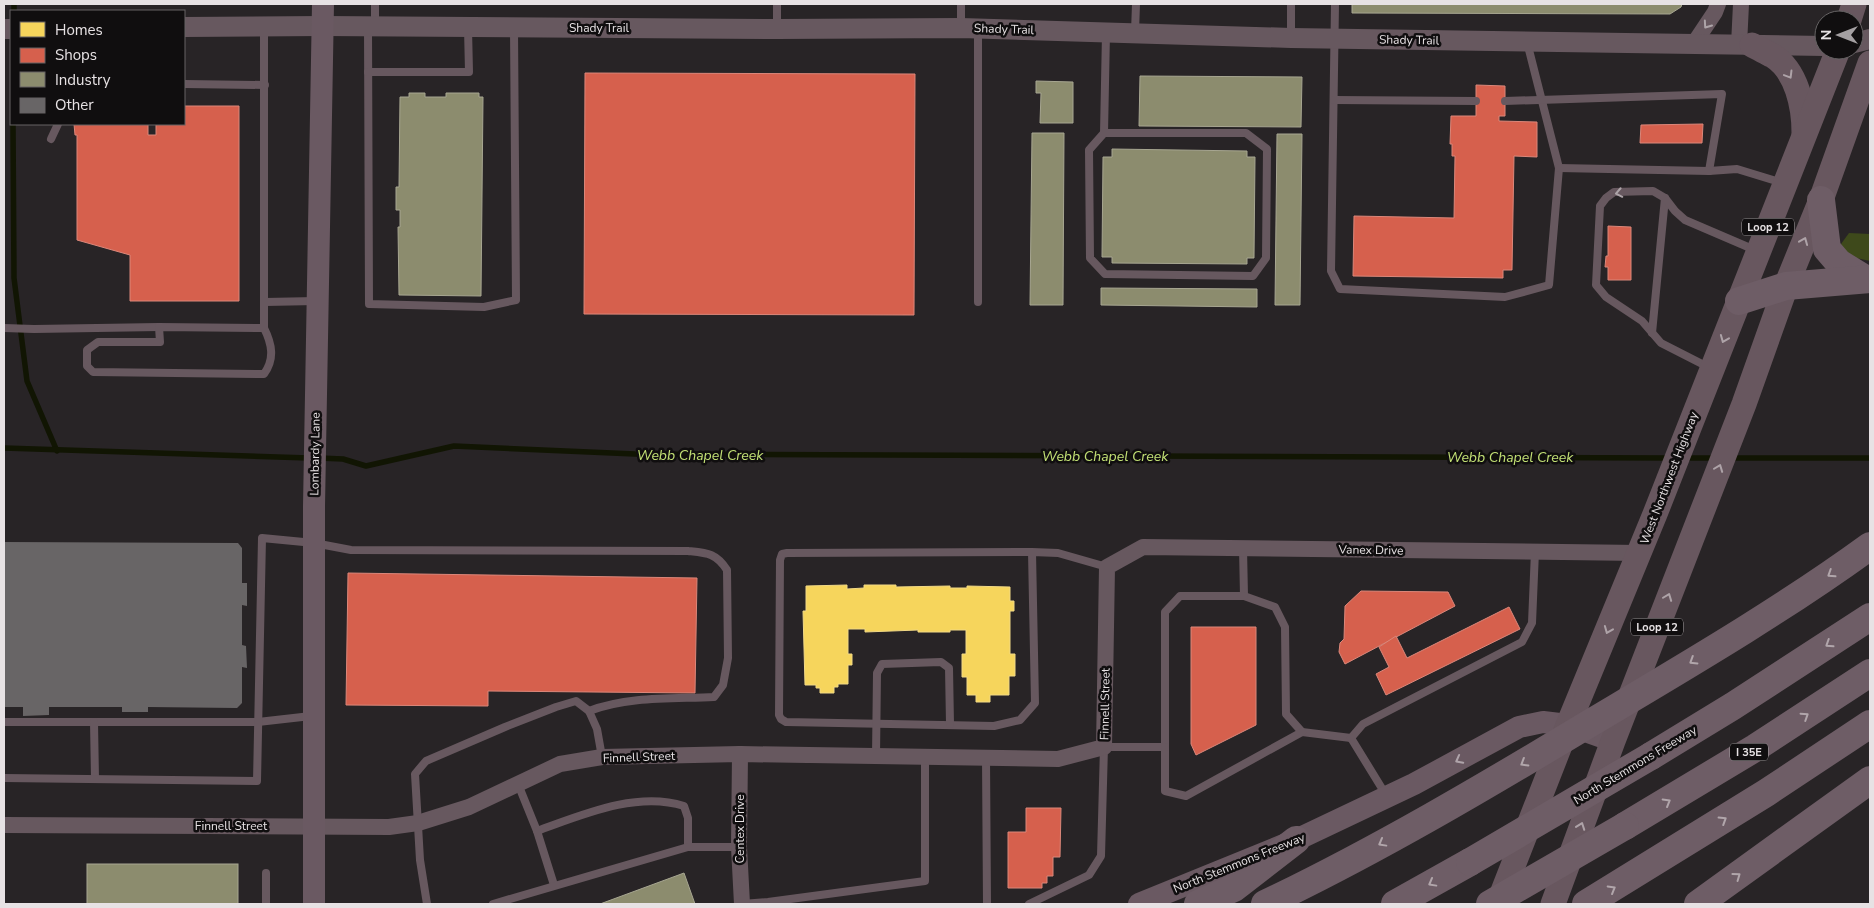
<svg xmlns="http://www.w3.org/2000/svg" width="1874" height="908" font-family="'Nunito Sans',sans-serif">
	<rect width="100%" height="100%" fill="#282426"/>
	<polygon fill="#3e491b" points="1849,233 1870,234 1870,261 1847,256 1841,244"/>
	<polygon fill="#f6d55c" stroke="#f2d985" points="847,585 847,589 864,588 864,585 896,585 896,587 950,586 950,588 967,588 967,586 1010,587 1010,601 1014,601 1014,611 1010,611 1010,654 1015,654 1015,676 1009,676 1009,695 990,695 990,702 976,702 976,695 967,695 967,677 962,677 962,654 966,654 966,630 950,630 950,632 918,632 918,630 865,632 865,629 848,629 848,654 852,654 852,665 848,665 848,684 838,684 838,687 834,687 834,693 820,693 820,688 816,688 816,685 805,685 803,611 806,611 806,586"/>
	<g fill="#d6604d" stroke="#db877a">
		<polygon points="585,73 915,74 914,315 584,314"/>
		<polygon points="1476,85 1505,86 1505,116 1499,116 1499,121 1537,122 1537,157 1514,156 1512,270 1503,270 1503,278 1353,276 1354,216 1454,218 1455,156 1452,156 1452,144 1450,144 1451,116 1476,116"/>
		<polygon points="184,106 239,106 239,301 130,301 130,255 77,240 77,135 75,135 74,124 148,124 148,135 156,135 156,124 184,124"/>
		<polygon points="1703,124 1702,143 1640,143 1641,125"/>
		<polygon points="1608,226 1631,227 1631,280 1608,280 1608,267 1605,267 1606,256 1608,256"/>
		<polygon points="348,573 697,578 695,693 488,691 488,706 346,705"/>
		<polygon points="1361,591 1448,592 1455,606 1345,664 1339,652 1340,643 1344,639 1345,606"/>
		<polygon points="1509,607 1520,629 1386,695 1376,674 1389,667 1379,647 1396,636 1407,658"/>
		<polygon points="1191,627 1256,627 1256,725 1196,755 1191,744"/>
		<polygon points="1026,808 1061,808 1060,857 1053,857 1053,876 1047,876 1047,883 1042,883 1042,888 1008,888 1008,832 1026,832"/>
	</g>
	<g fill="#8c8c6e" stroke="#a7a691">
		<polygon points="1352,4 1682,4 1681,7 1670,14 1352,13"/>
		<polygon points="1140,76 1302,77 1301,127 1139,126"/>
		<polygon points="1036,81 1073,82 1073,123 1040,123 1041,93 1036,93"/>
		<polygon points="409,93 425,93 425,97 446,97 446,93 479,93 479,97 483,97 481,296 399,295 398,227 400,227 400,210 396,210 396,187 399,187 400,97 409,97"/>
		<polygon points="1032,133 1064,133 1063,305 1030,305"/>
		<polygon points="1277,134 1302,134 1300,305 1275,305"/>
		<polygon points="1112,149 1247,151 1247,157 1255,157 1254,258 1247,258 1247,264 1112,263 1112,257 1102,257 1103,157 1112,157"/>
		<polygon points="1101,288 1257,289 1257,307 1101,305"/>
		<rect x="87" y="864" width="151" height="40"/>
		<polygon points="684,873 695,904 600,904"/>
	</g>
	<g fill="none" stroke-linecap="round" stroke-linejoin="round">
		<g stroke="#111503" stroke-width="5.5">
			<polyline points="14,11 14,4"/>
			<polyline points="13,124 14,278 27,381 57,451"/>
			<polyline points="4,448 309,458"/>
			<polyline points="319,458 343,459 366,466 454,446 635,454 1671,458"/>
			<polyline points="1685,458 1716,458"/>
			<polyline points="1730,458 1870,458"/>
		</g>
	</g>
	<polygon fill="#686566" points="4,542 238,543 242,548 242,583 247,583 247,606 242,605 242,645 246,646 247,668 242,667 242,703 237,708 148,707 148,712 122,712 122,707 49,707 49,715 23,716 23,707 4,707"/>
	<g fill="none" stroke-linecap="round" stroke-linejoin="round">
		<g stroke="#67585f" stroke-width="8">
			<polyline points="961,4 961,28"/>
			<polyline points="1291,4 1291,38"/>
			<polyline points="1335,4 1331,271 1340,289 1505,297 1549,285 1559,168 1527,42"/>
			<polyline points="375,26 375,4"/>
			<polyline points="368,28 369,304 484,307 516,300 514,29"/>
			<polyline points="777,29 777,4"/>
			<polyline points="1135,32 1136,4"/>
			<polyline points="368,72 469,72 468,28"/>
			<polyline points="184,84 265,85"/>
			<polyline points="1334,100 1476,101"/>
			<polyline points="1505,101 1722,94 1709,171"/>
			<polyline points="1104,133 1246,133 1267,149 1266,258 1253,276 1105,274 1090,258 1089,150 1104,133 1106,33"/>
			<polyline points="51,139 58,124"/>
			<polyline points="1559,168 1709,171 1737,169 1783,183"/>
			<polyline points="265,302 316,301"/>
			<polyline points="978,302 978,29"/>
			<polyline points="4,328 34,329 159,327"/>
			<path d="M264,328L159,327L160,342H98L87,350V366L93,372L264,374C275,359 272,344 264,328V28"/>
			<polyline points="1652,333 1665,198"/>
			<polyline points="1710,368 1661,343 1642,321 1606,297 1596,285 1600,206 1606,198 1614,192 1653,191 1665,198 1675,211 1685,220 1755,250"/>
			<polyline points="1243,548 1244,596 1275,607 1285,627 1286,714 1302,732 1351,738"/>
			<polyline points="1032,552 1035,703 1020,720 994,726 786,722 781,719 779,715 780,560 782,554 787,553 1032,552 1058,553 1107,567"/>
			<polyline points="1244,596 1180,596 1165,612 1165,791 1186,796 1302,732"/>
			<polyline points="4,722 258,722 311,716"/>
			<polyline points="94,722 95,779"/>
			<polyline points="1351,738 1363,724 1522,642 1532,623 1535,551"/>
			<polyline points="1351,738 1386,795"/>
			<polyline points="876,756 877,673 882,664 941,662 949,668 950,724"/>
			<polyline points="986,758 987,904"/>
			<path d="M4,778L257,781L262,538L314,543L351,550L688,551C707,553 716,553 727,570L728,658L723,685L714,697C673,699 629,696 589,711"/>
			<polyline points="518,784 537,831"/>
			<path d="M554,885L537,831C582,815 636,791 684,806L688,818V847"/>
			<polyline points="266,904 266,873"/>
			<polyline points="427,904 420,860 415,774 426,761 505,727 556,707 576,701 589,711 597,729 602,757"/>
			<polyline points="493,904 688,847 739,847"/>
			<polyline points="742,904 768,902 925,881 925,757"/>
			<polyline points="1029,904 1089,875 1101,856 1104,747 1165,747"/>
		</g>
		<g stroke="#67585f" stroke-width="16">
			<polyline points="1693,45 1715,12 1718,4"/>
			<polyline points="1739,45 1741,4"/>
			<polyline points="740,754 739,847 742,904"/>
			<polyline points="4,825 389,827 418,823 469,807 560,764 602,757 740,754 1058,759 1104,747 1107,567 1143,547 1640,553"/>
		</g>
		<g stroke="#67585f" stroke-width="20">
			<polyline points="184,27 323,26 777,29 961,28 1291,38 1824,46"/>
			<polyline points="4,29 11,29"/>
			<polyline points="1854,43 1870,39"/>
		</g>
		<g stroke="#6a5962" stroke-width="22">
			<polyline points="314,904 314,506 323,4"/>
			<polyline points="1139,904 1296,840 1414,784 1519,727 1543,722 1568,725 1613,741"/>
		</g>
		<g stroke="#68575f" stroke-width="25">
			<polyline points="1849,20 1854,4"/>
			<path d="M1752,45C1759,49 1766,52 1773,56C1797,71 1804,107 1804,133"/>
			<polyline points="1498,904 1568,725 1655,514 1838,50"/>
			<polyline points="1553,904 1613,741 1744,404 1786,286 1821,200 1870,63"/>
		</g>
		<g stroke="#6e5d66" stroke-width="28">
			<polyline points="1821,200 1827,249 1839,263 1865,279"/>
			<polyline points="1739,301 1786,286 1870,279"/>
			<polyline points="1651,756 1733,706 1870,617"/>
			<polyline points="1625,826 1755,748 1870,673"/>
			<polyline points="1198,904 1234,888 1296,840"/>
			<polyline points="1395,904 1470,862"/>
			<polyline points="1586,904 1766,793 1870,724"/>
			<polyline points="1698,904 1870,780"/>
		</g>
		<g stroke="#6e5d66" stroke-width="28">
			<polyline points="1470,862 1651,756"/>
			<path d="M1265,904C1376,851 1486,786 1592,722C1686,666 1782,610 1870,546"/>
			<polyline points="1490,904 1625,826"/>
		</g>
	</g>
	<defs><path id="oneway-chevron" d="M-2-3.5L2.5 0L-2 3.5" fill="none" stroke-width="1.6" stroke-linecap="round" stroke-linejoin="round" transform="scale(1.25)"/></defs>
	<g stroke="#ada4a8">
		<use href="#oneway-chevron" transform="translate(1707 25) rotate(125)"/>
		<use href="#oneway-chevron" transform="translate(1619 193) rotate(169)"/>
	</g>
	<g stroke="#aea3a8">
		<use href="#oneway-chevron" transform="translate(1789 75) rotate(59)"/>
		<use href="#oneway-chevron" transform="translate(1804 241) rotate(-68)"/>
		<use href="#oneway-chevron" transform="translate(1724 339) rotate(112)"/>
		<use href="#oneway-chevron" transform="translate(1719 468) rotate(-69)"/>
		<use href="#oneway-chevron" transform="translate(1668 597) rotate(-69)"/>
		<use href="#oneway-chevron" transform="translate(1608 630) rotate(112)"/>
		<use href="#oneway-chevron" transform="translate(1581 826) rotate(-70)"/>
	</g>
	<g stroke="#b1a6ab">
		<use href="#oneway-chevron" transform="translate(1831 574) rotate(147)"/>
		<use href="#oneway-chevron" transform="translate(1829 644) rotate(147)"/>
		<use href="#oneway-chevron" transform="translate(1693 661) rotate(148)"/>
		<use href="#oneway-chevron" transform="translate(1805 716) rotate(-33)"/>
		<use href="#oneway-chevron" transform="translate(1524 763) rotate(149)"/>
		<use href="#oneway-chevron" transform="translate(1667 802) rotate(-30)"/>
		<use href="#oneway-chevron" transform="translate(1723 820) rotate(-32)"/>
		<use href="#oneway-chevron" transform="translate(1382 843) rotate(151)"/>
		<use href="#oneway-chevron" transform="translate(1737 876) rotate(-36)"/>
		<use href="#oneway-chevron" transform="translate(1432 883) rotate(151)"/>
		<use href="#oneway-chevron" transform="translate(1612 889) rotate(-30)"/>
	</g>
	<use stroke="#afa4aa" href="#oneway-chevron" transform="translate(1459 760) rotate(152)"/>
	<g text-anchor="middle" dominant-baseline="central" stroke-width="5" stroke-linejoin="round" paint-order="stroke">
		<g fill="#100e0f" stroke="#a6a2a4" stroke-width="1">
			<rect x="1742" y="218.5" width="52" height="17" rx="4"/>
			<rect x="1631" y="618.5" width="52" height="17" rx="4"/>
			<rect x="1730" y="743.5" width="38" height="17" rx="4"/>
		</g>
		<g font-size="11" font-weight="bold" fill="#e7e2e4">
			<text x="1768" y="227">Loop 12</text>
			<text x="1657" y="627">Loop 12</text>
			<text x="1749" y="752">I 35E</text>
		</g>
		<g font-size="12" fill="#e7e2e4" stroke="#100e0f">
			<text x="599" y="28">Shady Trail</text>
			<text transform="translate(1004 29) rotate(2)">Shady Trail</text>
			<text transform="translate(1409 40) rotate(1)">Shady Trail</text>
			<text transform="translate(315 454) rotate(-89)">Lombardy Lane</text>
			<text transform="translate(1669 478) rotate(-69)">West Northwest Highway</text>
			<text transform="translate(1371 550) rotate(1)">Vanex Drive</text>
			<text transform="translate(1105 704) rotate(-89)">Finnell Street</text>
			<text transform="translate(639 757) rotate(-2)">Finnell Street</text>
			<text transform="translate(1635 765) rotate(-31)">North Stemmons Freeway</text>
			<text x="231" y="826">Finnell Street</text>
			<text transform="translate(740 829) rotate(-90)">Centex Drive</text>
			<text transform="translate(1239 863) rotate(-22)">North Stemmons Freeway</text>
		</g>
		<g font-size="14" font-style="italic" fill="#c3e175" stroke="#100e0f">
			<text x="700" y="455">Webb Chapel Creek</text>
			<text x="1105" y="456">Webb Chapel Creek</text>
			<text x="1510" y="457">Webb Chapel Creek</text>
		</g>
	</g>
	<rect width="1874" height="908" fill="none" stroke="#e7e2e4" stroke-width="10"/>
	<rect x="10" y="10" width="175" height="115" fill="#100e0f" stroke="#666364"/>
	<rect x="20" y="22" width="25" height="15" fill="#f6d55c" stroke="#666364"/>
	<text x="55" y="35" font-size="15" fill="#e7e2e4">Homes</text>
	<rect x="20" y="48" width="25" height="15" fill="#d6604d" stroke="#666364"/>
	<text x="55" y="60" font-size="15" fill="#e7e2e4">Shops</text>
	<rect x="20" y="72" width="25" height="15" fill="#8c8c6e" stroke="#666364"/>
	<text x="55" y="85" font-size="15" fill="#e7e2e4">Industry</text>
	<rect x="20" y="98" width="25" height="15" fill="#686566" stroke="#666364"/>
	<text x="55" y="110" font-size="15" fill="#e7e2e4">Other</text>
	<g transform="translate(1839 35) rotate(270)"><circle r="24" fill="#100e0f" stroke="#666364"/>
	<path d="M0-4L9 19L0 12L-9 19Z" fill="#a4a0a2"/>
	<text y="-8" font-size="14" font-weight="bold" text-anchor="middle" fill="#e7e2e4">N</text>
	</g>
</svg>
